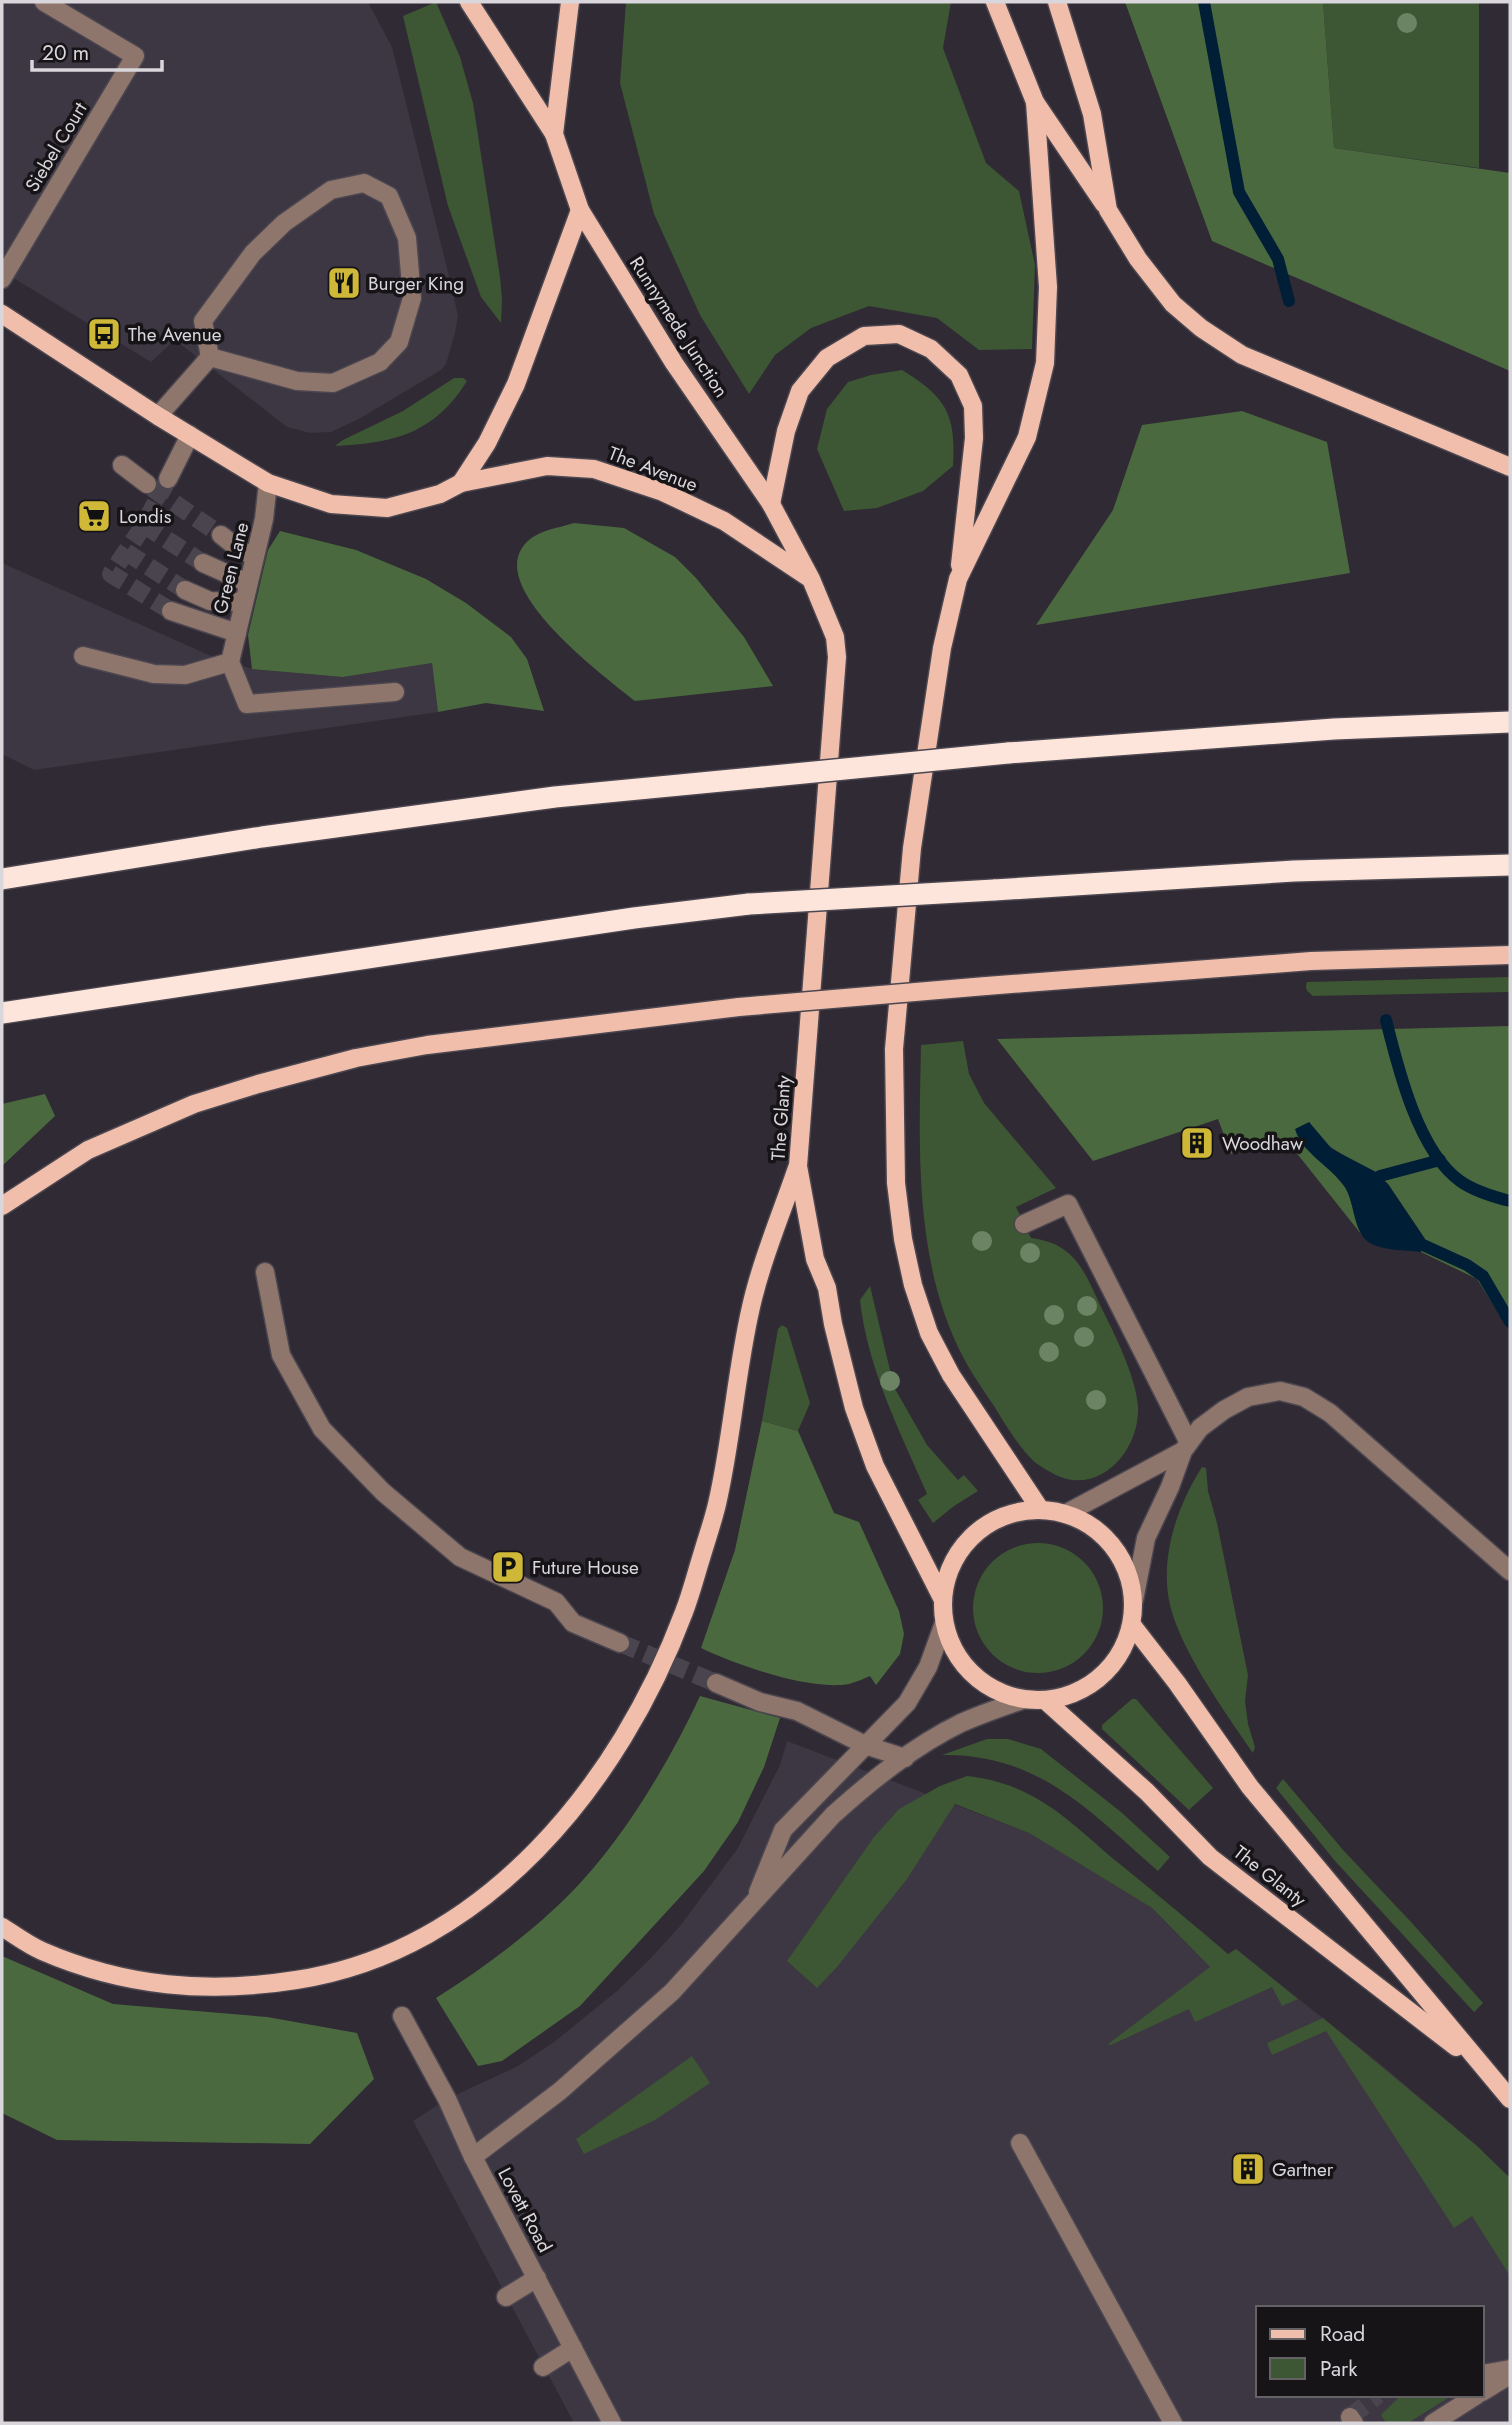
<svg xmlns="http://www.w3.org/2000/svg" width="1512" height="2425" font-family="Jost,sans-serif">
	<rect width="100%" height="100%" fill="#302a34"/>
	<g fill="#3d3643" fill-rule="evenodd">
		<polygon points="2,2 368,2 392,47 451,284 458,316 455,333 446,364 441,370 359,419 331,432 310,433 287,427 175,340 151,362 2,271"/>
		<polygon points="2,563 209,655 252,669 343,677 432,663 438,712 34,770 2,754"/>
		<path d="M787,1741L1029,1833L1152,1908L1210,1967L1236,1949L1378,2062L1477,2146L1510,2178V2423H574L413,2121L447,2099L518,2066L554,2042L617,1991L649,1960L680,1926L738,1848L780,1765ZM1258,2308H1482V2395H1258Z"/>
	</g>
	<g fill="#3d5633">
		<polygon points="436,2 460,57 473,103 500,277 502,300 501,323 481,297 448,206 403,16"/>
		<polygon points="626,2 951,2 943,48 986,163 1019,191 1035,265 1032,349 979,350 937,318 869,306 811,328 775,355 749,394 700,315 654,214 620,83"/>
		<polygon points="1323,2 1479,2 1479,168 1334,148"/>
		<path d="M902,370C946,397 956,414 953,466L923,491L877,508L844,511L817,449L827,409L848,382L871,375Z"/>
		<path d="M454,378H463L467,381C434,434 394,443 335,446L343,440L403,411Z"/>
		<path d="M1510,977V992L1313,996C1308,992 1304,989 1307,982Z"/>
		<path d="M963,1041L969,1074L984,1103L1056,1188L1016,1207L1031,1238C1080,1244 1086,1278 1106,1317C1118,1341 1136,1379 1138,1406C1140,1442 1112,1484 1072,1480C1062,1479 1047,1471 1039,1465C1024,1456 1003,1421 994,1406C981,1387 968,1368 958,1347C914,1254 919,1146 921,1045Z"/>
		<path d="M870,1286L894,1387L927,1445L958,1480L964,1475L978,1491L954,1506L933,1523L918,1500L927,1494C900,1432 867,1367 860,1300Z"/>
		<polygon points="782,1325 787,1328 810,1403 798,1431 762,1421 778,1329"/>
		<path d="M1202,1467L1206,1468L1208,1491L1217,1523L1248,1675L1245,1701L1248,1724L1255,1747L1253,1753C1225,1712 1174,1642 1168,1594C1162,1550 1179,1503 1202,1467Z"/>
		<circle cx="1038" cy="1608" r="65"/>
		<polygon points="1132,1699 1136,1699 1213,1788 1189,1810 1102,1729 1102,1725"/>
		<path d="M987,1739H1008L1041,1749L1121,1812L1170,1857L1158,1871C1089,1811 1040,1754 942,1755Z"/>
		<path d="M967,1776C1038,1784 1069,1822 1121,1865C1157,1894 1193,1924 1228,1954L1236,1949L1298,1999L1282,2006L1272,1987L1195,2022L1189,2009L1111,2045L1108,2044L1210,1967L1152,1908L1029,1833L955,1804L907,1879L837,1967L817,1988L787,1961L874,1837L899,1809L940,1786Z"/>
		<polygon points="1283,1779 1344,1851 1411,1922 1483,2003 1474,2012 1335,1861 1276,1788"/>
		<polygon points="1323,2018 1477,2146 1510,2178 1510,2276 1472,2216 1454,2228 1326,2031 1272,2055 1267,2043"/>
		<polygon points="692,2056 710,2083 655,2120 584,2154 576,2139"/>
		<polygon points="1410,2395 1453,2395 1408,2423 1386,2423 1381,2415 1399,2397"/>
	</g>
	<g fill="#4b693f">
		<polygon points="1125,2 1323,2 1334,148 1510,173 1510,371 1212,241"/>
		<polygon points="1242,411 1327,442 1350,573 1036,625 1113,510 1142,425"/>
		<path d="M574,523L624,528L675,557L696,578L744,637L773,686L635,701C605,677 492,593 522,548C534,530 556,529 574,523Z"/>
		<polygon points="280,531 356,550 426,579 466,603 511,637 527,659 544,711 486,703 438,712 432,663 343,677 252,669 248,635 268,550"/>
		<polygon points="1510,1026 1510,1328 1500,1316 1477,1279 1421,1252 1425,1239 1388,1184 1326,1144 1309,1122 1299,1142 1329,1168 1347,1189 1361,1234 1287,1141 1231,1154 1218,1119 1093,1161 997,1039"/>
		<polygon points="45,1094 55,1116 2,1166 2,1104"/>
		<path d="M762,1421L798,1431L834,1513L859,1522L899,1611L904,1634L900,1654L876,1685L870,1676C863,1679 856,1682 849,1684C809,1691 737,1665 701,1648L735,1550Z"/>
		<path d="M700,1696L780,1718L764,1767L738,1822L704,1871L580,2006L502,2061L478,2066L436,1998C477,1972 516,1944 552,1911C613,1857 666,1769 700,1696Z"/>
		<polygon points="2,1956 113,2004 267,2017 357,2033 374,2079 310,2144 57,2140 2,2113"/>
	</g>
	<path fill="#001f36" d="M1309,1122L1332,1149L1376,1172L1388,1184L1425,1239L1421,1252C1405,1250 1380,1251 1367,1241C1352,1228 1355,1201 1344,1186C1330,1166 1302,1153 1295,1129Z"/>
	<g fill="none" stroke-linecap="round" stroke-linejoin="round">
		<g stroke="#001f36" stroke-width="12">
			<polyline points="1204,2 1239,192 1278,259 1289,301"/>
			<path d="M1386,1020C1398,1068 1418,1151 1460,1181C1474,1191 1494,1197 1510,1201"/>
			<polyline points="1380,1176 1440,1160"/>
			<polyline points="1423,1245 1467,1265 1483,1276 1510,1322"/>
		</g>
		<g stroke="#49444d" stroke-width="18" stroke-dasharray="18 9" stroke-linecap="butt">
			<polyline points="168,479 144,525 111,574 171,611"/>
			<polyline points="152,488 221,535"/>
			<polyline points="144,525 203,563"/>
			<polyline points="126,552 185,590"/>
			<polyline points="620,1643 716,1683"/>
			<polyline points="1350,2417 1378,2395"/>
		</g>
		<defs>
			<g id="minor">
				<polygon points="364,183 389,196 407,238 412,298 399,342 380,362 333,383 297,381 210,357 203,321 253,253 284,223 331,190"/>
				<polyline points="2,279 135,56 44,2"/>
				<polyline points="158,416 210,357"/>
				<polyline points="122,465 147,484"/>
				<polyline points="168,479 190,435"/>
				<polyline points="221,535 240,550 255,556"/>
				<polyline points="203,563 248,583"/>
				<polyline points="185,590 210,601 244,602"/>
				<polyline points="171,611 237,633"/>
				<polyline points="83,656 154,674 185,675 230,662"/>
				<polyline points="230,662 247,704 395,692"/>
				<polyline points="230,662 264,519 268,483"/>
				<polyline points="1024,1224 1068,1204 1188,1441"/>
				<polyline points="265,1272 281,1355 322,1429 383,1492 460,1557 556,1602 573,1623 620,1643"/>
				<polyline points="1065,1514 1183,1451"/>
				<polyline points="1134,1600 1146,1538 1170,1487 1183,1451 1200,1428 1224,1410 1248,1397 1280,1391 1304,1397 1330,1413 1510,1571"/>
				<polyline points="716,1683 760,1702 797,1711 865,1745 905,1758"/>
				<polyline points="758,1892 783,1830 907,1703 928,1667 944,1623"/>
				<polyline points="402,2016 447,2099 473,2157 612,2423"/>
				<polyline points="1020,2143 1173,2423"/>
				<path d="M473,2157L560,2091L672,1992L833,1815C872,1780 914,1746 961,1723C981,1714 1002,1707 1022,1700"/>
				<polyline points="506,2297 537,2278"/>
				<polyline points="543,2367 573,2348"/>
				<polyline points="1482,2374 1510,2369"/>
				<polyline points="1482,2392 1510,2375"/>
				<polyline points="1350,2417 1354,2423"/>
				<polyline points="1433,2423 1477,2395"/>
			</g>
			<g id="major">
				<polyline points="469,2 554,134"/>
				<polyline points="570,2 554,134 580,210 674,363 771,504 811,579 835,637 837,657 798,1166 815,1259 827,1288 833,1324 854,1408 875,1466 942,1598"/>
				<polyline points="995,2 1035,102 1104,204"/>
				<polyline points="1057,2 1092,114 1108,210 1138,259 1173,304 1201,328 1242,355 1510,467"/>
				<polyline points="1035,102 1048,287 1045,363 1027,437 958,579 942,648 912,848 894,1049 896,1183 903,1239 913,1285 929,1333 951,1375 1040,1509"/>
				<polyline points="2,314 158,416 268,483 331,504 387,508 440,494 461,483 547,466 594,469 663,492 724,521 808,577"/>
				<polyline points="461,483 487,443 516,384 580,210"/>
				<polyline points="771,504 786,431 800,391 827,358 864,336 899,334 931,349 959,375 973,406 974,438 960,565"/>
				<polyline points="986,986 1311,961 1510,955"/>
				<polyline points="2,1206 88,1150 194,1104 258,1084 356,1058 427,1045 739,1007"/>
				<circle cx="1038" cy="1605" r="95"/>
				<polyline points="1132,1625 1177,1683 1250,1787 1510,2099"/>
				<polyline points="1046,1701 1147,1792 1210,1857 1456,2047"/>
				<path d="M2,1927C15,1935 28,1945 42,1951C125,1987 208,1994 296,1980C486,1951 620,1783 684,1612C691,1594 696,1574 702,1555C707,1538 713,1521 717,1504C732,1439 736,1372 751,1307C761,1262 782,1212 797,1168"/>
			</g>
			<g id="highway">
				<polyline points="1008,753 1334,729 1510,722"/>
				<polyline points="2,879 262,837 555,797 763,777"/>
				<polyline points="994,890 1294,871 1510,865"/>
				<polyline points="2,1013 634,918 749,904"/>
			</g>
		</defs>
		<use href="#minor" stroke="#4b464f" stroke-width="21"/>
		<use href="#major" stroke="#4b464f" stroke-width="21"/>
		<use href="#highway" stroke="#4b464f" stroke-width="24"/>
		<use href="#minor" stroke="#8e766c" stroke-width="18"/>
		<use href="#major" stroke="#f0beab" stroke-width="18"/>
		<use href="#highway" stroke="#fde5db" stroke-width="21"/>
		<defs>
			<polyline id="major-bridge" points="739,1007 986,986"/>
			<g id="highway-bridge">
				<polyline points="763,777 1008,753"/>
				<polyline points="749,904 994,890"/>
			</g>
		</defs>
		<use href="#major-bridge" stroke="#4b464f" stroke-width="21" stroke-linecap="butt"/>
		<use href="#highway-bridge" stroke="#4b464f" stroke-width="24" stroke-linecap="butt"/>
		<use href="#major-bridge" stroke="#f0beab" stroke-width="18"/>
		<use href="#highway-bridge" stroke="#fde5db" stroke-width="21"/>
	</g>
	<g fill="#6c8464">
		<circle cx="1407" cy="23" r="10"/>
		<circle cx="982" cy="1241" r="10"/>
		<circle cx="1030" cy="1253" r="10"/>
		<circle cx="1087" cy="1306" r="10"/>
		<circle cx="1054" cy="1315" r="10"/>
		<circle cx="1084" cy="1337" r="10"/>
		<circle cx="1049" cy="1352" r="10"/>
		<circle cx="890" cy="1381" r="10"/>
		<circle cx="1096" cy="1400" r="10"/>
	</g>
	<defs>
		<symbol id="restaurant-square" viewBox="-11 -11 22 22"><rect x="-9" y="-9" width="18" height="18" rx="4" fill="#cfb837" stroke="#171418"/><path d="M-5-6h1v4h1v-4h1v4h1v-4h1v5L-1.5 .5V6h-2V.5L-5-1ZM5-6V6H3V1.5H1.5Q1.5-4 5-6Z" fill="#111"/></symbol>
		<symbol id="bus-square" viewBox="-11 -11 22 22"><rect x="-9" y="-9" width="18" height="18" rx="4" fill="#cfb837" stroke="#171418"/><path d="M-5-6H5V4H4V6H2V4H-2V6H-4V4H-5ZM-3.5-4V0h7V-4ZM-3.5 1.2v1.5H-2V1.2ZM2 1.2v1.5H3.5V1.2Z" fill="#111"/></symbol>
		<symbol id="supermarket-square" viewBox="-11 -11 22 22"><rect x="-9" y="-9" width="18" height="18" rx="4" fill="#cfb837" stroke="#171418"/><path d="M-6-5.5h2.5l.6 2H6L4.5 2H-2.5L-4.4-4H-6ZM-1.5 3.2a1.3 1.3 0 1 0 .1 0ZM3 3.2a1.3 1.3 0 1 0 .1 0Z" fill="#111"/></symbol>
		<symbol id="building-square" viewBox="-11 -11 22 22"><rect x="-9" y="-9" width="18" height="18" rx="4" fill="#cfb837" stroke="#171418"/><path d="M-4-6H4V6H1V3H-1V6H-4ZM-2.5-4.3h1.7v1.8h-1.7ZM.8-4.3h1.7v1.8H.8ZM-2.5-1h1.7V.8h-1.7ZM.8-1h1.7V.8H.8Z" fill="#111"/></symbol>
		<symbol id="parking-square" viewBox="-11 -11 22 22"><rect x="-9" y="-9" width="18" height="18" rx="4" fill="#cfb837" stroke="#171418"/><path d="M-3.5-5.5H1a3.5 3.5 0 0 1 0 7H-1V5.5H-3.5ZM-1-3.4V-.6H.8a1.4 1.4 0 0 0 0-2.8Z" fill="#111"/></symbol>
	</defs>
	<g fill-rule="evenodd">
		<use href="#restaurant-square" x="325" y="264" width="38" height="38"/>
		<use href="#bus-square" x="85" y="315" width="38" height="38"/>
		<use href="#supermarket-square" x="75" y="497" width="38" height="38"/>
		<use href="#building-square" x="1178" y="1124" width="38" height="38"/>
		<use href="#parking-square" x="489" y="1548" width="38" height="38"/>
		<use href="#building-square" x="1229" y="2150" width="38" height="38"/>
	</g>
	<g text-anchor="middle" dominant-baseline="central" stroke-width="7" stroke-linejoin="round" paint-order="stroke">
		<g font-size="19" fill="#d9d6dc" stroke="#171418">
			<text transform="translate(56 147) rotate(-59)">Siebel Court</text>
			<text transform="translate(679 327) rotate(57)">Runnymede Junction</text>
			<text transform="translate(653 469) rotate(21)">The Avenue</text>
			<text transform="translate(231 568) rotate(-76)">Green Lane</text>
			<text transform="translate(781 1118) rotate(-86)">The Glanty</text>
			<text transform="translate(1270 1876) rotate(38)">The Glanty</text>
			<text transform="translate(525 2210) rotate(62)">Lovett Road</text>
		</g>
		<g font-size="19" fill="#d9d6dc" stroke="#171418" text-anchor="start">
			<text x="368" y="283">Burger King</text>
			<text x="128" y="334">The Avenue</text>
			<text x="119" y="516">Londis</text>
			<text x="1222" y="1143">Woodhaw</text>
			<text x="532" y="1567">Future House</text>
			<text x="1272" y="2169">Gartner</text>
		</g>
	</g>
	<rect width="1512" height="2425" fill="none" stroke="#d9d6dc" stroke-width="7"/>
	<rect x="1256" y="2306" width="228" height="91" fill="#171418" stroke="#656266" stroke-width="2"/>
	<rect x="1270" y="2329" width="35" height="10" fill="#f0beab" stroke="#656266" stroke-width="2"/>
	<text x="1320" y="2341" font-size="21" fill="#d9d6dc">Road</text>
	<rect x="1270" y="2358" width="35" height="21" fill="#3d5633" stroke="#656266" stroke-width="2"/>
	<text x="1320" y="2376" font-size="21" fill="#d9d6dc">Park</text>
	<path d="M32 60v10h130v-10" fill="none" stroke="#d9d6dc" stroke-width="3.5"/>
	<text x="42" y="60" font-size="21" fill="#d9d6dc" stroke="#171418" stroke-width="5" paint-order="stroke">20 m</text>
</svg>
